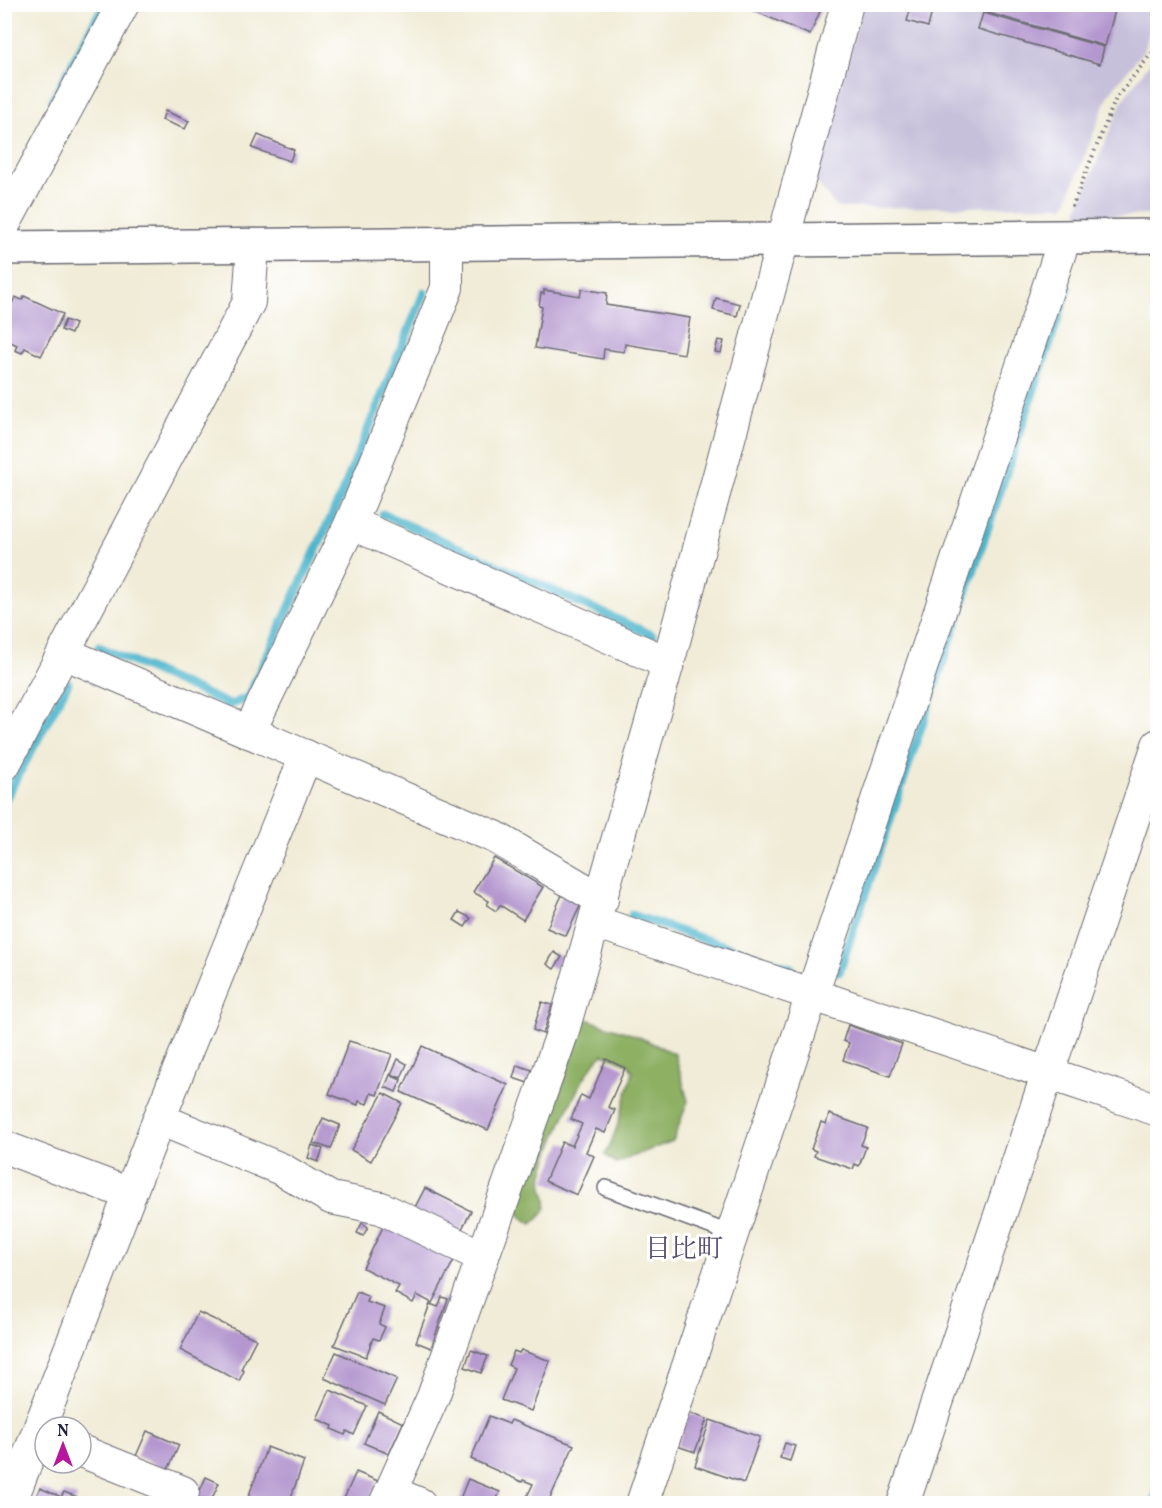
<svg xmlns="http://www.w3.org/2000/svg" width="1162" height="1508" font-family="Vollkorn,'Noto Serif JP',serif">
	<rect width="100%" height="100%" fill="#fff"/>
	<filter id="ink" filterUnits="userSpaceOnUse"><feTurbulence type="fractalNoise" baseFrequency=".0167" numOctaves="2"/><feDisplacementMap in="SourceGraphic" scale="12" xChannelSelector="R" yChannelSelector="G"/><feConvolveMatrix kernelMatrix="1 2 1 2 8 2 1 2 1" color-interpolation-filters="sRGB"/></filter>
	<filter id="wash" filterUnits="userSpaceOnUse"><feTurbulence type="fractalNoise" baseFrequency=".008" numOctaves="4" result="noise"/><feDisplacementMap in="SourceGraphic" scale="24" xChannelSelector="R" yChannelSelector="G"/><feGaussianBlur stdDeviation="1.35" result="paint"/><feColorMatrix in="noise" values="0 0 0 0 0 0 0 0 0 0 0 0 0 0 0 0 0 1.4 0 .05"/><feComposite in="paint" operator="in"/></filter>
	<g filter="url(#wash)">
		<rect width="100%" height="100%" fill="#f1ecd7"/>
		<g fill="#c6c0da">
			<polygon points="863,5 1156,5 1145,49 1109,94 1065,206 837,208 815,180"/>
			<polygon points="1157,53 1157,215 1079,216 1078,208 1122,101"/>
		</g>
		<path fill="#8db064" stroke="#586950" stroke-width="1.5" d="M586,1019L637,1036L675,1054L688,1101L673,1141L616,1163L605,1155C619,1129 624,1100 633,1072L628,1064L603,1054C581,1072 550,1146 543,1175C538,1196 560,1202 532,1224L521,1217L517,1207Z"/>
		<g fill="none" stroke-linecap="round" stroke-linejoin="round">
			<g stroke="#4eb5cc" stroke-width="9">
				<polyline points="53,100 104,4"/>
				<polyline points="383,514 652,635"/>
				<polyline points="99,647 230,705 248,697 341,496 424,293"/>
				<polyline points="4,801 68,683"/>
				<polyline points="632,915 791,968"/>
				<polyline points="839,972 1068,288"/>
				<polyline points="1153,1504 1158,1490"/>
			</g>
		</g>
		<g id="blocks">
			<g fill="#b497cf">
				<polygon points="738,4 811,4 821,9 810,35"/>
				<polygon points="912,4 934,4 928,27 907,21"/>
				<polygon points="984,4 1117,4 1105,46 982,11"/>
				<polygon points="983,13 1104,47 1100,64 978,29"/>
				<polygon points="165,111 189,121 185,129 162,120"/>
				<polygon points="258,135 294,150 290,161 252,148"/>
				<polygon points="582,289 607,293 606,305 690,318 684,354 625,344 624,352 604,349 603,359 535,348 542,307 539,306 541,293 544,294 544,290 580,296"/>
				<polygon points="24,296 63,314 41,356 25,348 22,353 15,350 17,345 4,339 4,305 10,308 15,297 22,300"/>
				<polygon points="716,298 740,304 737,316 713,310"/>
				<polygon points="65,320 75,324 71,334 61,330"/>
				<polygon points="718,340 724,341 721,353 715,352"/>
				<polygon points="494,858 543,887 523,920 500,905 496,911 487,905 489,901 473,892"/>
				<polygon points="562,895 581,904 566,936 547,928"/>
				<polygon points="459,912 471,918 465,927 454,920"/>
				<polygon points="554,952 562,957 554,969 547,964"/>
				<polygon points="542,1002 552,1005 543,1034 533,1030"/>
				<polygon points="848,1025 902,1044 890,1076 843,1060 849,1043 843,1041"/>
				<polygon points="349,1041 392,1054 377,1095 371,1093 367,1104 359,1101 358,1105 329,1094"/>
				<polygon points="422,1046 508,1085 488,1130 401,1092"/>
				<polygon points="398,1059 407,1064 401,1078 391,1074"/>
				<polygon points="606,1059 625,1068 608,1107 615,1110 605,1133 596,1129 586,1152 594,1156 577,1195 545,1181 562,1142 572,1146 582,1124 571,1119 581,1095 589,1099"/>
				<polygon points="517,1065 532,1070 528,1083 513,1078"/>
				<polygon points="390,1075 401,1080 396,1092 385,1087"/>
				<polygon points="383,1093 402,1103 371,1161 351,1150"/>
				<polygon points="829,1114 868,1128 861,1145 866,1147 859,1166 855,1164 853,1169 814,1156 816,1151 811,1149 821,1122 826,1124"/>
				<polygon points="323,1118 340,1125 331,1149 313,1143"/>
				<polygon points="312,1145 323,1149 318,1162 308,1158"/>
				<polygon points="425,1188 471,1211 458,1237 412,1213"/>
				<polygon points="362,1223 368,1227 363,1236 357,1233"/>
				<polygon points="384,1225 454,1260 432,1303 417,1295 413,1303 395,1293 399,1286 363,1268"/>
				<polygon points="357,1292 369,1297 367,1302 385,1308 379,1324 385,1327 379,1340 373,1338 366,1357 334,1345"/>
				<polygon points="442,1297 448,1299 431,1348 416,1342 430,1304 438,1307"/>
				<polygon points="198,1312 256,1339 241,1369 244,1371 239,1381 180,1350"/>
				<polygon points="471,1350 488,1356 481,1373 465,1367"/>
				<polygon points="521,1350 550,1361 531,1411 501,1400 514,1368 508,1365 514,1351 519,1353"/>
				<polygon points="336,1352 397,1379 385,1405 324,1378"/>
				<polygon points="330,1390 367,1406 354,1435 347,1431 345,1435 332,1429 333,1426 317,1419"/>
				<polygon points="378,1411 403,1423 389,1454 364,1443"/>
				<polygon points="689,1413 707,1419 695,1452 677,1446"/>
				<polygon points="489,1416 509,1424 511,1420 574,1445 548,1503 524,1503 533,1484 523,1480 522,1482 471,1459"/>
				<polygon points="710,1420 760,1437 744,1483 695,1466"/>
				<polygon points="147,1431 179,1445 168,1470 136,1456"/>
				<polygon points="785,1443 795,1446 790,1461 780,1458"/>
				<polygon points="267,1447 304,1461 289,1503 246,1503"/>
				<polygon points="356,1472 378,1481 368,1503 342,1503"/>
				<polygon points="206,1477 219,1483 210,1503 197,1497"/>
				<polygon points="468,1479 500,1492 495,1503 466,1503 459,1501"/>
				<polygon points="40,1488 61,1497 64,1492 77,1497 75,1503 33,1503"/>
			</g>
		</g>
	</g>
	<g filter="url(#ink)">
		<use href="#blocks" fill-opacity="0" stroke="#6a6972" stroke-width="1.5"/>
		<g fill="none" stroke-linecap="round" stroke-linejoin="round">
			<defs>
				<polyline id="service" points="606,1188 732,1234"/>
				<g id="minor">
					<polyline points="4,225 123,4"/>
					<polyline points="351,523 668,663"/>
					<polyline points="64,653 495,837 602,900"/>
					<polyline points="249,732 351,523 447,288 447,244"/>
					<polyline points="4,765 249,302 253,246"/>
					<polyline points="595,922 1158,1110"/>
					<polyline points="159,1119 281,1169 331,1198 381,1208 483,1257"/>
					<polyline points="4,1147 130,1194"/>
					<polyline points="81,1451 183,1492"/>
					<polyline points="391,1492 420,1504"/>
					<polyline points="10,1504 159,1119 306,756"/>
					<polyline points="385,1504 433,1397 562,1034 668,663 847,4"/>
					<polyline points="642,1504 1065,237"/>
					<polyline points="903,1504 1158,745"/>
				</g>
				<polyline id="tertiary" points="4,248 1158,236"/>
			</defs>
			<use href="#service" stroke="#6a6972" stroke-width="18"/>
			<use href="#minor" stroke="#6a6972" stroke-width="34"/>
			<use href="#tertiary" stroke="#6a6972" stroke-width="36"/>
			<polyline stroke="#6a6972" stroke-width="4" stroke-dasharray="1.5 4.5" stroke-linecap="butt" points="1072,207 1116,98 1152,53 1158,29"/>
			<use href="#service" stroke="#fff" stroke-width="15"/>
			<use href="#minor" stroke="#fff" stroke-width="32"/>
			<use href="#tertiary" stroke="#fff" stroke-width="33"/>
		</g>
	</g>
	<g text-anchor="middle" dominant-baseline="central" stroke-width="6" stroke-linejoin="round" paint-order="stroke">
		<g font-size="26" fill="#554b6f" stroke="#fff">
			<text x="684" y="1250">目比町</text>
		</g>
	</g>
	<rect width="1162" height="1508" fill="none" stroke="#fff" stroke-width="24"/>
	<g transform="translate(63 1445)"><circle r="28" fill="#ffffff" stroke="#a7a7b1" stroke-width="1.5"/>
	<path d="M0-4.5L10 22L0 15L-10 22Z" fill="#b5179e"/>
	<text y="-9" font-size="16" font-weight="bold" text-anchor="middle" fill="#22223b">N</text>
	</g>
</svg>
